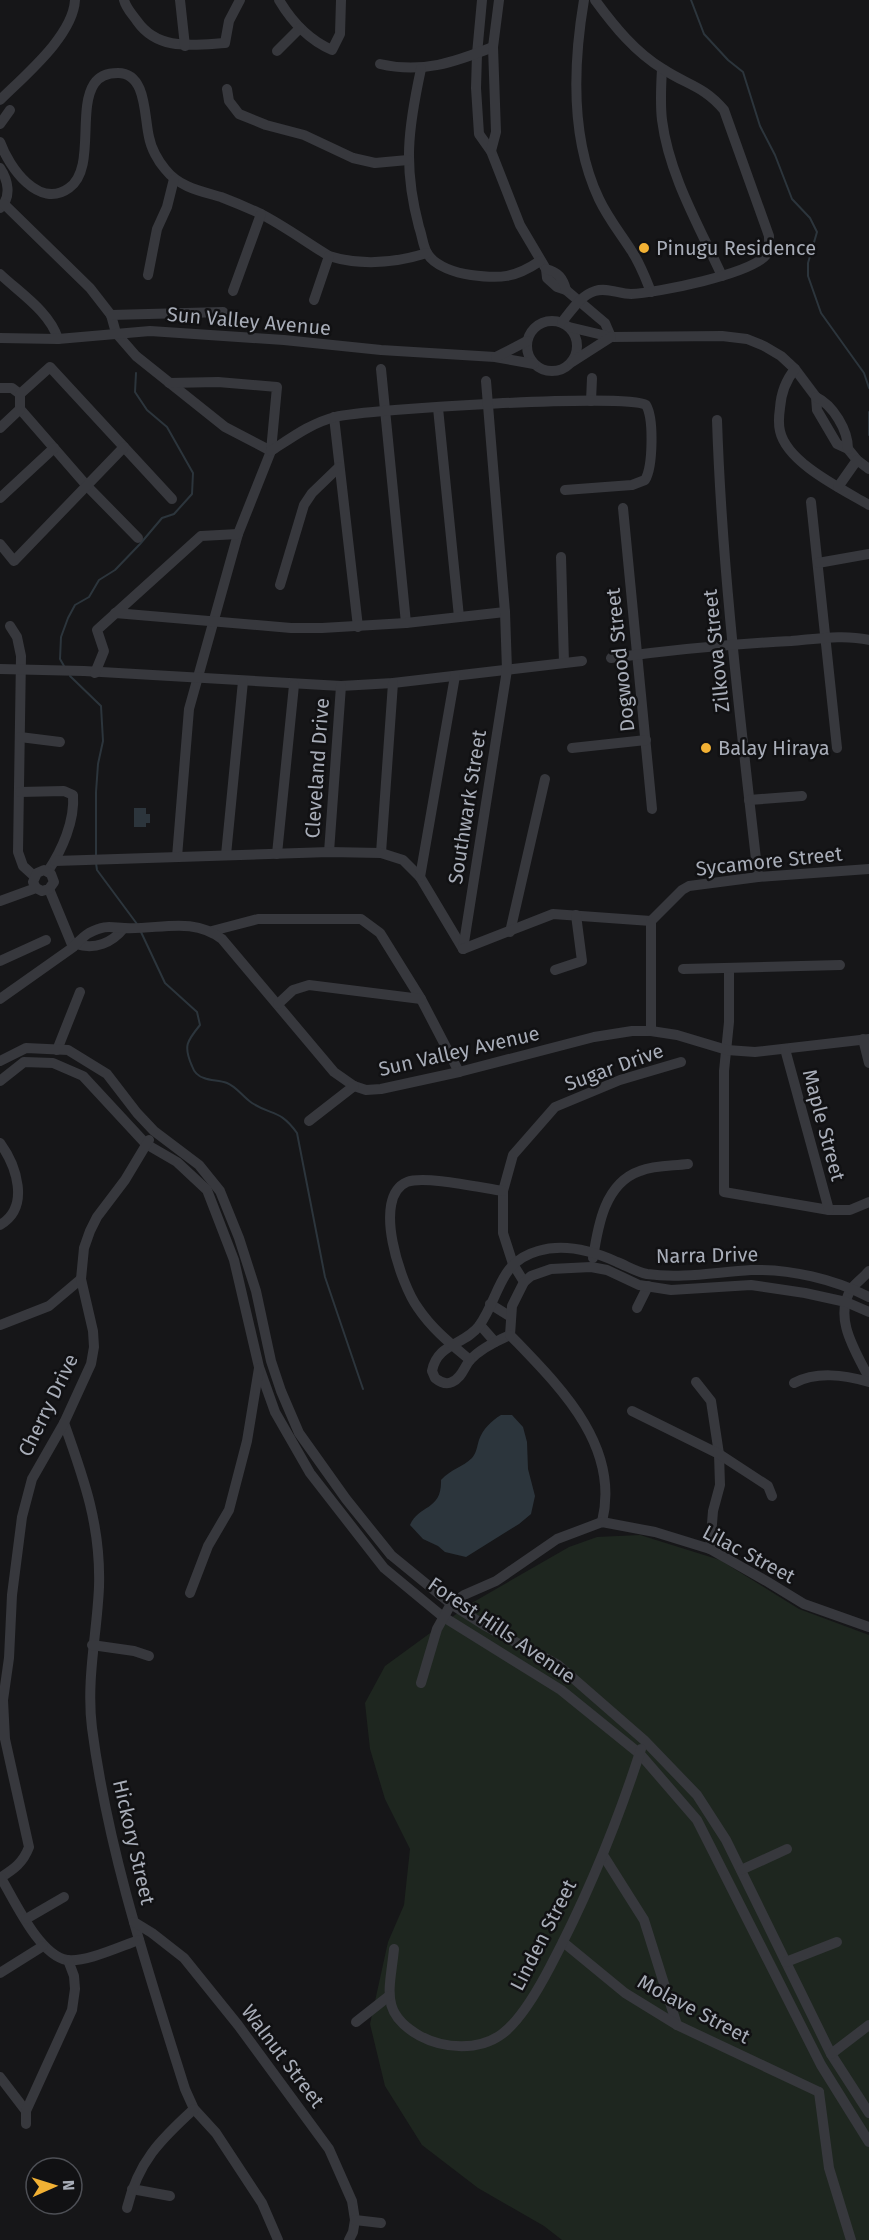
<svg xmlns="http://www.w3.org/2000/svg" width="869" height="2240" font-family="'Fira Sans',sans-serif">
	<rect width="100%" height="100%" fill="#161618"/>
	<polygon fill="#1e261f" points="640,1535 720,1560 799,1609 869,1635 869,2240 562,2240 544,2226 478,2188 422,2145 385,2086 370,2024 388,1942 404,1905 410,1849 385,1799 370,1749 365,1703 385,1666 470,1604 569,1547 597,1537"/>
	<g fill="#2c353c">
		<polygon points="134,808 146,808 146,814 150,814 150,823 146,823 146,827 134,827"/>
		<path d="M501,1415H512L523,1427L527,1442L528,1469L535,1496L531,1514L519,1524L466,1557L445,1552L438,1546L423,1539L410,1525C419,1504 442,1511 441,1480C451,1469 463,1467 472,1458C477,1452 477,1446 479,1440C483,1429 491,1421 501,1415Z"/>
	</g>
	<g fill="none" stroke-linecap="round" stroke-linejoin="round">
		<g stroke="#2c353c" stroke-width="2">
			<polyline points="691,0 704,34 728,60 743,72 760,126 775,155 792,199 810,218 817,232 808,263 808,276 821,313 864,373 869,388"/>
			<polyline points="869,412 869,435"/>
			<polyline points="64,666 60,659 61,637 68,618 75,605 89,597 99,580 115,570 140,544 162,518 174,514 192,494 193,473 167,427 147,410 135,392 136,373"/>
			<polyline points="70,676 101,706 103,741 98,764 96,792 96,857"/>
			<polyline points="96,863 97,870 137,924"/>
			<path d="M141,932L165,983L197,1012L200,1025C187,1041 183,1046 192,1066C194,1072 197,1076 204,1078C211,1081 219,1080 227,1083C237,1087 243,1097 252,1103C272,1116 280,1109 297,1133L325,1277L363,1389"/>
		</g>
		<g stroke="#37383d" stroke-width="10">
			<path d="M124,0C126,8 132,14 137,21C158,51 192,45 225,43L229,21L240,0"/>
			<polyline points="180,0 185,46"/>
			<path d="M279,0C292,22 309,40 332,50L340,34L341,0"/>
			<polyline points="482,0 477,54 476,88 479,134 491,151 520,225 546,269 547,278 557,287 566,290 599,318 605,323 611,337"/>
			<path d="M584,0C573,65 570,138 599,199C608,218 620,233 631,250C640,263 645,277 651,292"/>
			<polyline points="277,51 300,28"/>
			<path d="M380,64C422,74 455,62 493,47"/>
			<path d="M421,69C408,129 403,167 419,227C422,235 423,246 427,253C435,267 457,273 471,275C500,279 515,278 540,261"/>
			<path d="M662,69C661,86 660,103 662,120C669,175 699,226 722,276"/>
			<polyline points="227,89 229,101 239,114 266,125 304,135 353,158 375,163 408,160"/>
			<path d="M0,100C24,76 73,36 75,0"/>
			<polyline points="0,124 10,110"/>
			<path d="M0,142C9,167 39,210 69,188C96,169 77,110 94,84C99,76 109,73 118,73C147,73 144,117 149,137C151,148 158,161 165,169C179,187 200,191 221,197C234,202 246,207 259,213C283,225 306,242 329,256C361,266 395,263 427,253"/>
			<polyline points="491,151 496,132 493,47 499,0"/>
			<path d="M0,168C8,180 12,197 0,208"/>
			<polyline points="4,204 90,288 111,315 116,333 136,356 225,427 271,451"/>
			<path d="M546,269C558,272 563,278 566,290"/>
			<path d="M0,274C20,293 50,312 58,339"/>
			<polyline points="148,275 157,229 167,207 174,179"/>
			<polyline points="233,291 261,214"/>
			<polyline points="314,300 329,256"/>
			<polyline points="111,315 223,312"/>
			<circle cx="552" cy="346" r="25"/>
			<path d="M562,322C571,311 581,295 595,291C607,287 619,294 631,294C656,293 753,274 767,254C770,249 769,242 769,236L724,110C704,86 687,85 663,69C635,52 614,26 595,0"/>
			<polyline points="569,327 611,337 722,336 747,339 764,346 781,356 795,369 816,397 817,410 837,444 848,449 857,460 869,469"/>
			<polyline points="0,338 58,339 150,331 284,340 381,350 495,357 534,364"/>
			<polyline points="496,357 527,341"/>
			<polyline points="572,362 611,337"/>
			<polyline points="381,369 406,623"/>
			<path d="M795,369C786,380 781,393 780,408C779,415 778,423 780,431C787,463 842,489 869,505"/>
			<polyline points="169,383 218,382 277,387 271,451 238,534 189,709 177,857"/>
			<polyline points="0,388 12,388 20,394"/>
			<path d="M816,397C833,405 848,430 848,449"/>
			<polyline points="591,401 592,378"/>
			<polyline points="438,408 459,617"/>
			<polyline points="20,409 87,486 138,538"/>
			<polyline points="334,417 358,627"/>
			<path d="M717,420C722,573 741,725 758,877"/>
			<polyline points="0,428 20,409 20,394 50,367 172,499"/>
			<path d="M271,451C291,438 311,423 335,417C368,409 627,393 646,405C654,418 653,467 645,480L632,485L565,490"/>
			<polyline points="838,487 857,460"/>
			<polyline points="0,498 54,448"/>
			<polyline points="811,502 837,748"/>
			<polyline points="623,508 652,809"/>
			<polyline points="0,544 14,561 124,447"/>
			<polyline points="561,557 564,663"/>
			<polyline points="818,563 869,554"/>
			<polyline points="280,585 304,505 312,493 339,467"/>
			<polyline points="115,613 291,628 322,628 406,623 505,612"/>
			<polyline points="10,626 17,637 21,656 18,852 23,866 34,876"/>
			<path d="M611,658C671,650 731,644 791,641C816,639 844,634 869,640"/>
			<polyline points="0,669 84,671 341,686 393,683 582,661"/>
			<polyline points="95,673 104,651 97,630 201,536 238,534"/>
			<polyline points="20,737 60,742"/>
			<polyline points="572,748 646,740"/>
			<path d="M20,792L64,791L73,795C75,821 62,850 48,871"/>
			<polyline points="749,800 802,796"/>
			<polyline points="329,852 341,686"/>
			<polyline points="381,853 393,683"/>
			<polyline points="277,854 294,685"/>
			<polyline points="226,855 243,681"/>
			<polyline points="55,861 329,852 381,853 403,860 420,877 463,949"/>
			<polyline points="420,877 455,676"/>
			<polyline points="49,889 73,947"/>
			<polyline points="0,901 36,888 42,891 49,889 54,882 51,874 44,870 37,873 33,882 36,888"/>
			<polyline points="212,931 258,919 361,919 380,933 421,999 459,1072"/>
			<polyline points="510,932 545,779"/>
			<path d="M76,944C95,950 112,943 124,928"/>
			<polyline points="463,949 507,670 505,612 486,381"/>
			<polyline points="463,949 553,914 651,921"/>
			<polyline points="0,961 46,940"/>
			<polyline points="729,968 729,1022 724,1071 724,1192 829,1210 850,1210 869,1202"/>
			<polyline points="683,969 840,965"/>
			<polyline points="555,970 582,961 576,915"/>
			<path d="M0,999C24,982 48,965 72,948C78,943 82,937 89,933C105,925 108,927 124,928C159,930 192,916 222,939L334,1072L354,1086L366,1090L381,1089L459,1072L594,1037L632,1031H651L677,1035L727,1050L755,1052L869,1039"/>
			<polyline points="278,1004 293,990 309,985 421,999"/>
			<polyline points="651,1031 651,921 682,890 689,886 758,877 869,869"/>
			<polyline points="863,1039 869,1063"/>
			<polyline points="785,1049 829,1210"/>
			<polyline points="57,1050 80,992"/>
			<polyline points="0,1061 26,1048 68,1050 107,1074 137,1113 154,1131 199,1165 220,1191 239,1238 256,1291 271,1361 281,1391 299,1433 346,1499 391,1555 451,1604 484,1625 558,1665 644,1740 697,1795 726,1840 831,2054 869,2113"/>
			<polyline points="0,1081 24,1062 53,1063 83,1076 146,1144 177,1162 207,1190 234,1260 259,1367 275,1412 310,1473 384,1568 442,1616 561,1690 640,1754 697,1820 821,2065 869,2142"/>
			<polyline points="309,1121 354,1086"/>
			<path d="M0,1143C16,1165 31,1207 0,1225"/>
			<path d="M593,1258C598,1225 605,1183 640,1171C655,1165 672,1166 688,1164"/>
			<path d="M869,1271C864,1277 857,1282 852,1288C832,1317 856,1352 869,1378"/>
			<polyline points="524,1282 513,1264 503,1233 503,1191 513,1155 555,1107 620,1080 681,1062"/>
			<polyline points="490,1304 511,1317"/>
			<polyline points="637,1308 648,1286"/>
			<polyline points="0,1325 49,1306 81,1279"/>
			<polyline points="480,1325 495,1342"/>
			<path d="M510,1335C496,1341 480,1349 470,1360C464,1367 462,1378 452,1382C446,1385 440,1382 435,1378L432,1371C437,1343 465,1345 479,1326C500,1297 498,1262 538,1251C565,1243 593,1251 617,1262C627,1266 637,1272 647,1274C682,1279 716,1272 751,1270C791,1269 834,1279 869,1297"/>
			<polyline points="510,1335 512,1306 524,1282 531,1276 551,1269 591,1267 607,1270 639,1285 671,1290 751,1285 805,1293 846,1302 869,1312"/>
			<path d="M510,1335C559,1386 621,1445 602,1522"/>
			<path d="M470,1360C451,1344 432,1329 418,1308C401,1285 371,1197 407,1182C424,1175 482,1188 503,1191"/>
			<polyline points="696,1382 711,1401 719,1454 720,1485 713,1511 710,1549"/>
			<path d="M794,1383C817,1371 844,1375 869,1382"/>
			<polyline points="632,1411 719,1454 768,1486 772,1496"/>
			<path d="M64,1423C84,1479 101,1526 99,1587C97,1634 86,1680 92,1728C108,1851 148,1971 185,2089L194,2109L216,2133L262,2203L278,2240"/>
			<polyline points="190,1593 208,1546 229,1510 247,1441 259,1368"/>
			<polyline points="92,1645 134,1651 149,1656"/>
			<polyline points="421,1683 437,1629 451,1604 464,1595 496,1581 557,1539 602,1522 655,1532 710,1549 768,1582 804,1604 869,1627"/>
			<polyline points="603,1855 644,1920 677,2025"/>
			<polyline points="741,1870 787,1849"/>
			<path d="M0,1878C14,1869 23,1863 29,1847L5,1739L3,1700L9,1658L12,1595L22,1517L32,1479L64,1423L91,1364L94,1347L93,1331L81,1279L84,1248L90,1231L97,1217L125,1180L149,1140"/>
			<path d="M1,1878C15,1901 39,1955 67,1960C85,1963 121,1946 139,1940"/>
			<polyline points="26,1919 64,1897"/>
			<polyline points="134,1922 152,1933 184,1958 238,2025 329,2149 352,2201 355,2220 353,2232 349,2240"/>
			<polyline points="563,1942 625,1993 677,2025 819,2092"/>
			<path d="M394,1949C390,1990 379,2013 420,2036C444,2049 479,2051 502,2034C521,2020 539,1988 550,1967C587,1897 617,1824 641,1749"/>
			<polyline points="786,1962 837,1942"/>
			<polyline points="0,1973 43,1946"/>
			<polyline points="356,2022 389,1996"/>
			<polyline points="831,2054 869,2025"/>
			<polyline points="0,2077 26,2111"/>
			<polyline points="819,2092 829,2168 851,2240"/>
			<polyline points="26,2124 26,2111 72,2010 75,1989 74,1976 68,1960"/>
			<polyline points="132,2189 170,2196"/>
			<path d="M127,2208C138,2162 160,2140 194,2109"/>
			<polyline points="355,2220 381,2223"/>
		</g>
	</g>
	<g fill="#f2b134" stroke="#111113" stroke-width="2">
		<circle cx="644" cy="248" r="6"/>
		<circle cx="706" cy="748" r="6"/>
	</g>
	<g text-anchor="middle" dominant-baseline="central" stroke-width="5" stroke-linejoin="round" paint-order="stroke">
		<g font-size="20" fill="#a8adb8" stroke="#111113" text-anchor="start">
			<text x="656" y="248">Pinugu Residence</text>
			<text x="718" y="748">Balay Hiraya</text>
		</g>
		<g font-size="20" fill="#a8adb8" stroke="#111113">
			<text transform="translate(249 321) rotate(5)">Sun Valley Avenue</text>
			<text transform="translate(716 651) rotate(-96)">Zilkova Street</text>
			<text transform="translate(620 660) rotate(-96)">Dogwood Street</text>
			<text transform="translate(317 768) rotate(-86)">Cleveland Drive</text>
			<text transform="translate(467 807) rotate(-81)">Southwark Street</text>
			<text transform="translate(769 861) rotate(-6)">Sycamore Street</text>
			<text transform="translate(459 1051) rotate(-13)">Sun Valley Avenue</text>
			<text transform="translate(614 1067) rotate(-20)">Sugar Drive</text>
			<text transform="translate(824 1125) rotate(75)">Maple Street</text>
			<text transform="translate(707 1255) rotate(-1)">Narra Drive</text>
			<text transform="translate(48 1405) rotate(-64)">Cherry Drive</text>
			<text transform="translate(749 1554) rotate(28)">Lilac Street</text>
			<text transform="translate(502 1630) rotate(34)">Forest Hills Avenue</text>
			<text transform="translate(134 1842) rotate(77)">Hickory Street</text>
			<text transform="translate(543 1935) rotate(-63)">Linden Street</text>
			<text transform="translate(694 2009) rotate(28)">Molave Street</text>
			<text transform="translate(283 2056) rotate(53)">Walnut Street</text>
		</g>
	</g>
	<g transform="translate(54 2186) rotate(87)"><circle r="28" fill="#111113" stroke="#4d4f55" stroke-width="1.5"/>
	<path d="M0-4.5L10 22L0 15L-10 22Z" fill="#f2b134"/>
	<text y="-9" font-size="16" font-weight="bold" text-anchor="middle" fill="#a8adb8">N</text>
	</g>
</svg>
